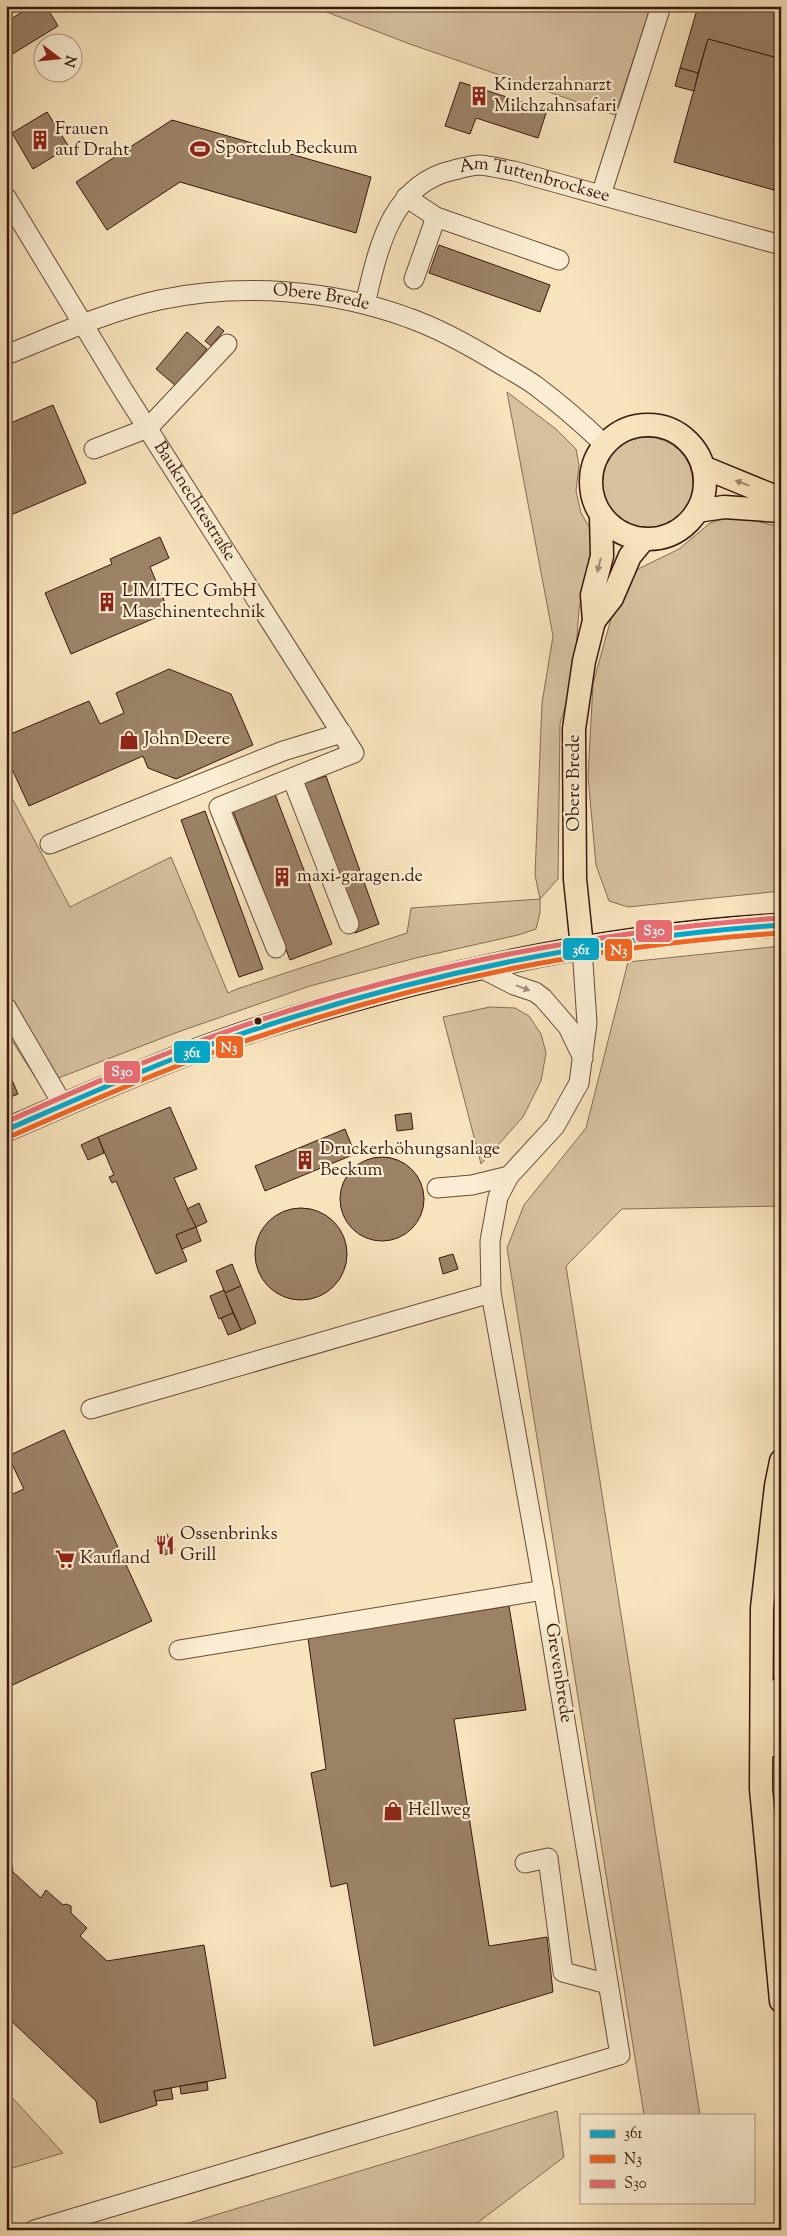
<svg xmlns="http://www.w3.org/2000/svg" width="787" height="2236" font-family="'Sorts Mill Goudy',serif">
	<rect width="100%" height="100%" fill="#f7e3bc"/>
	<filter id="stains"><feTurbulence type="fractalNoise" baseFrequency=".004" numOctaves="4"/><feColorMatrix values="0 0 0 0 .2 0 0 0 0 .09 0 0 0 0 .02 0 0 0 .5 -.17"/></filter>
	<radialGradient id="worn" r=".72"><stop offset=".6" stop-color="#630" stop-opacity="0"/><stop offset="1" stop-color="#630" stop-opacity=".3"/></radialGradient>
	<g fill="#d6c09e" stroke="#866c54">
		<polygon points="311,6 651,6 615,115 407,43"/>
		<polygon points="507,392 556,429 576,449 579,465 576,491 581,513 590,528 591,550 579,609 574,677 560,724 558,879 540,899 540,913 536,929 518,935 416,958 310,986 178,1032 40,1085 6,1031 6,787 70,907 171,857 228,993 237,989 407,933 411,908 540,899 535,875 542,703 553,636"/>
		<circle cx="647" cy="483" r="46"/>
		<polygon points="734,516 781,527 781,891 628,907 609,901 596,865 588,777 593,684 612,615 636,570 679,549 710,523"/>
		<polygon points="781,946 781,1206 622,1209 566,1266 700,2115 644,2115 507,1248 524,1205 586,1128 628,962"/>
		<polygon points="490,1007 515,1008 529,1016 541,1034 546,1053 541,1081 523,1117 481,1164 443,1017"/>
		<polygon points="6,2091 63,2153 6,2170"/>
		<polygon points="557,2111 564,2157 468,2230 166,2230"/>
	</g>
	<g fill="#9b8267" stroke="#37180b">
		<polygon points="32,6 46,6 58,26 6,58 6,22"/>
		<polygon points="698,6 781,6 781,59 708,39 698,73 680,68"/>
		<polygon points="708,39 781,59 781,192 674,162"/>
		<polygon points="680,68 698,73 694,91 675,86"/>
		<polygon points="460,82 547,110 538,138 476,118 470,134 445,126"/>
		<polygon points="47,112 69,147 33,169 12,133"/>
		<polygon points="172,120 371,177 356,233 180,182 107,230 76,182"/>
		<polygon points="439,245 550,285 540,312 429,273"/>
		<polygon points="218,326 224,331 211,346 205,341"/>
		<polygon points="187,332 207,349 176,386 156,369"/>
		<polygon points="53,405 86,483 6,517 6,425"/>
		<polygon points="160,537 169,558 150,567 169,612 71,654 45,593 112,564 110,559"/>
		<polygon points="169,669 231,694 253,745 176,779 148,768 143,756 29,806 6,756 6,736 89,701 100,724 124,713 116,693"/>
		<polygon points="326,776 379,924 355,933 302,784"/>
		<polygon points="275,794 332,944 290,960 233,811"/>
		<polygon points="205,811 263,969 239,977 181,820"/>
		<polygon points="9,1073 18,1094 6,1099 6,1074"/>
		<polygon points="170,1107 197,1169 174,1178 196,1227 176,1235 187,1261 156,1274 116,1181 112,1183 109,1177 114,1175 98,1137"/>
		<polygon points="411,1113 413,1129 397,1131 395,1115"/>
		<polygon points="345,1129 355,1154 265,1191 255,1166"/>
		<polygon points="98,1137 104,1153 88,1160 81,1145"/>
		<circle cx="382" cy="1199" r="42"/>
		<polygon points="199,1203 207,1222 196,1227 187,1209"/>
		<circle cx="301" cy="1254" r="46"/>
		<polygon points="196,1227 201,1241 182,1249 176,1235"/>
		<polygon points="453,1254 458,1269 443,1274 439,1258"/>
		<polygon points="232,1264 241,1286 225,1293 216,1271"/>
		<polygon points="241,1286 256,1323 241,1330 225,1293"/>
		<polygon points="224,1290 233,1313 219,1319 210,1296"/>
		<polygon points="233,1313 241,1330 228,1335 221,1318"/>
		<polygon points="64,1430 152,1621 6,1688 6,1497 24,1489 8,1456"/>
		<polygon points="167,1534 175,1550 163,1556 155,1540"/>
		<polygon points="509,1606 526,1710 454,1719 489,1946 547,1937 553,1992 374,2046 347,1883 331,1887 311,1773 326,1769 308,1638"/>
		<polygon points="6,1833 13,1872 41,1898 46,1890 63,1905 66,1904 71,1906 71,1913 87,1928 80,1936 107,1961 204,1945 226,2078 154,2091 157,2105 100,2123 96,2101 6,2016"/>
		<polygon points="207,2082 208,2090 181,2094 180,2086"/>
		<polygon points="171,2088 173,2099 156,2101 154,2091"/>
	</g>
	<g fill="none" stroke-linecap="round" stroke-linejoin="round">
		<defs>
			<g id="minor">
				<polyline points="601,195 661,6"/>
				<path id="s1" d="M6,197L123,390L354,753L219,807L276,948"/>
				<polyline points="406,197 436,217 559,260"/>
				<polyline points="414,279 436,217"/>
				<path id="s2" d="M365,304C378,250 390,184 454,170C462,168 472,165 480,165C491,166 503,169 514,171L781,245"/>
				<path id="s3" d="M6,355C56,335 106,312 159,300C240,283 331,289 409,318C441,329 472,347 500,364C512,371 525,378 536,386C560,404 583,424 605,445"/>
				<polyline points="94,449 148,428 227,344"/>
				<polyline points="292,778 349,924"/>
				<polyline points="50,844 283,751 342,733"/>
				<polyline points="479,967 514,985 535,992 543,998 568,1027 583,1058"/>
				<polyline points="6,1007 63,1105"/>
				<polyline points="437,1188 472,1185 509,1176"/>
				<polyline points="91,1409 491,1293"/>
				<polyline points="179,1650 544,1590"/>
				<polyline points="525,1863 548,1858 563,1972 608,1984"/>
				<polyline points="34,2230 620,2055 539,1562 491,1293 490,1241 498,1197 509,1176 555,1126 579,1083 587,1023 582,947"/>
			</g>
			<g id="major">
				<circle cx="648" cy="482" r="57"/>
				<polyline points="703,467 781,499"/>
				<polyline points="697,511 724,507 781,511"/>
				<polyline points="594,621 612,598 630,556 644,539"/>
				<polyline points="582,947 575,879 574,729 584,661 594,621 592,595 602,556 601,516"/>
				<path d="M6,1130C73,1101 139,1071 208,1046C275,1021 344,1002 413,984C534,953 656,932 781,925"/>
				<polyline points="781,1461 776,1486 762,1608 761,1789 781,2001"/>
				<polyline points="770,1746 781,1688"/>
			</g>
		</defs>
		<use href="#minor" stroke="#674b37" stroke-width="21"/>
		<use href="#major" stroke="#37180b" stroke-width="25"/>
		<use href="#minor" stroke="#faedd3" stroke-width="19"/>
		<use href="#major" stroke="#f7e3bc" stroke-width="22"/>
		<defs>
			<path id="bus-1" d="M6,1130C82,1097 157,1063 235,1036C411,976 595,938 781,925"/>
			<path id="bus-2" d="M9,1137C84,1104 159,1071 237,1044C412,983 596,945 781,933"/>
			<path id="bus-3" d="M6,1122C80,1089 154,1056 231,1030C408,968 594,931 780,918"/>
		</defs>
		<use href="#bus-1" stroke="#faedd3" stroke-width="9"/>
		<use href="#bus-2" stroke="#faedd3" stroke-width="9"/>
		<use href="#bus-3" stroke="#faedd3" stroke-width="9"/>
		<use href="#bus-1" stroke="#00a9ce" stroke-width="5"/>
		<use href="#bus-2" stroke="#f26522" stroke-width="5"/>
		<use href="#bus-3" stroke="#ea6c72" stroke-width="5"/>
	</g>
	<defs><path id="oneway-solid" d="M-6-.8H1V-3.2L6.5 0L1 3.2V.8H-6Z" transform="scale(1.25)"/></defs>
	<g fill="#a1886c">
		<use href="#oneway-solid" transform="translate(742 483) rotate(-159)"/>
		<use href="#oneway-solid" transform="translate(599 565) rotate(104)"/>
	</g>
	<use fill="#a28d79" href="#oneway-solid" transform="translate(523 988) rotate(20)"/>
	<defs>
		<symbol id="building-bare" viewBox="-9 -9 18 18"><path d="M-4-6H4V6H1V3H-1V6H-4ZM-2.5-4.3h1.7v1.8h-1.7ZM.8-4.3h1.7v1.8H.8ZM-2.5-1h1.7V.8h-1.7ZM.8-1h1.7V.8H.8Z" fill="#8f2418" stroke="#faedd3" stroke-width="2.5" paint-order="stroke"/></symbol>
		<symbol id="stadium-bare" viewBox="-9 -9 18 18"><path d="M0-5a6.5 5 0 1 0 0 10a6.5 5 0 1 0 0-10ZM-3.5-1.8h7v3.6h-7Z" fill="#8f2418" stroke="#faedd3" stroke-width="2.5" paint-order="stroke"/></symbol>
		<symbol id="shop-bare" viewBox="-9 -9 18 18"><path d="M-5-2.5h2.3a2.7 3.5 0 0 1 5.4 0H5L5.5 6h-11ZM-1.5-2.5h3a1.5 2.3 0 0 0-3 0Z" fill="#8f2418" stroke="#faedd3" stroke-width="2.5" paint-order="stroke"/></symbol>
		<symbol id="restaurant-bare" viewBox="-9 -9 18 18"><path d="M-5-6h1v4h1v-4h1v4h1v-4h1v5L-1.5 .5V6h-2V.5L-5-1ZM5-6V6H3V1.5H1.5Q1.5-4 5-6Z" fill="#8f2418" stroke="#faedd3" stroke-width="2.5" paint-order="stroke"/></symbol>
		<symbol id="supermarket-bare" viewBox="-9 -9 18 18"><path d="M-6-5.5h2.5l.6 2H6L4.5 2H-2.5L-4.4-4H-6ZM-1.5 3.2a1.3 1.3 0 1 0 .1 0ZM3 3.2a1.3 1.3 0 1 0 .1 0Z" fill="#8f2418" stroke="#faedd3" stroke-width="2.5" paint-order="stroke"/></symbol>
	</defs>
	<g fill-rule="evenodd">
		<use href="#building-bare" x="465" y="82" width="28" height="28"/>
		<use href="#building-bare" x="26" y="126" width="28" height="28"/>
		<use href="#stadium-bare" x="186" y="135" width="28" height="28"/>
		<use href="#building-bare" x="93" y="588" width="28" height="28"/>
		<use href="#shop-bare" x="115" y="726" width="28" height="28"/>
		<use href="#building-bare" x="268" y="863" width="28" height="28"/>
		<use href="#building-bare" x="291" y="1146" width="28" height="28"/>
		<use href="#restaurant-bare" x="151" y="1531" width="28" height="28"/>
		<use href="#supermarket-bare" x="51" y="1545" width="28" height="28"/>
		<use href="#shop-bare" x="379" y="1797" width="28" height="28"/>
	</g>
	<circle fill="#37180b" stroke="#faedd3" stroke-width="2" cx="258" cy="1021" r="4.5"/>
	<g text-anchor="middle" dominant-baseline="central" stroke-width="4.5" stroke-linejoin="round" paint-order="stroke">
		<g font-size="18" fill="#37180b" stroke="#faedd3" text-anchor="start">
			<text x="494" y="86">Kinderzahnarzt<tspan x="494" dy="21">Milchzahnsafari</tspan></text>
			<text x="55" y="130">Frauen<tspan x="55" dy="21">auf Draht</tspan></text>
			<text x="215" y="149">Sportclub Beckum</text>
			<text x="122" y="592">LIMITEC GmbH<tspan x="122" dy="21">Maschinentechnik</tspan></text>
			<text x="144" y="740">John Deere</text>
			<text x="297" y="877">maxi-garagen.de</text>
			<text x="320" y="1150">Druckerhöhungsanlage<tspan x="320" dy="21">Beckum</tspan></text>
			<text x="180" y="1535">Ossenbrinks<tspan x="180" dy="21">Grill</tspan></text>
			<text x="80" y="1559">Kaufland</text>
			<text x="408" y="1811">Hellweg</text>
		</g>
		<g font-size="18" fill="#37180b" stroke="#faedd3">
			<text stroke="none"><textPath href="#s2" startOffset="254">Am Tuttenbrocksee</textPath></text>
			<text stroke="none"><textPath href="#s3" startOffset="326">Obere Brede</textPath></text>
			<text stroke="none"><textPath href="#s1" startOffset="358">Bauknechtestraße</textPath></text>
			<text transform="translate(575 783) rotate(-90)">Obere Brede</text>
			<text transform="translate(558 1673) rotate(81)">Grevenbrede</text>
		</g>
	</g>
	<g stroke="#faedd3" stroke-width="2">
		<rect x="635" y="919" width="38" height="24" rx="5" fill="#ea6c72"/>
		<rect x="562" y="937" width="38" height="24" rx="5" fill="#00a9ce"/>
		<rect x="604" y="938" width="29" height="24" rx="5" fill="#f26522"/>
		<rect x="215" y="1035" width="29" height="24" rx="5" fill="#f26522"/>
		<rect x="173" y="1040" width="38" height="24" rx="5" fill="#00a9ce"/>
		<rect x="103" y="1060" width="38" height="24" rx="5" fill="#ea6c72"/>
	</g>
	<g font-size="14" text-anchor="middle" font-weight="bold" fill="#fff">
		<text x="654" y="935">S30</text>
		<text x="581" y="954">361</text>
		<text x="619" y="955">N3</text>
		<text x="229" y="1052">N3</text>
		<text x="192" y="1057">361</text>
		<text x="122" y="1076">S30</text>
	</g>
	<rect width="787" height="2236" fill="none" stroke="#f7e3bc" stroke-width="25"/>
	<rect x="8" y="8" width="772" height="2221" fill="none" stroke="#37180b" stroke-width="2.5"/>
	<rect x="12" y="12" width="762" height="2211" fill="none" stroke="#37180b"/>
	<rect x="580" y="2114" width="175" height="90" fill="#faedd3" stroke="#ac9883"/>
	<rect x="590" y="2130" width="25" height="8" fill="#00a9ce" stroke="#ac9883"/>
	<text x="624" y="2138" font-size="15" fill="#37180b">361</text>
	<rect x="590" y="2155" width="25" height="8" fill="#f26522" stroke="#ac9883"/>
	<text x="624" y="2164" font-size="15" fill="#37180b">N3</text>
	<rect x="590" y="2180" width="25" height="8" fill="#ea6c72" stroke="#ac9883"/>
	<text x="624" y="2188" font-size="15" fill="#37180b">S30</text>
	<g transform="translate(58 58) rotate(106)"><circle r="24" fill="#faedd3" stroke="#ac9883"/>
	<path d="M0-4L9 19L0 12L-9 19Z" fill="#8f2418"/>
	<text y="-8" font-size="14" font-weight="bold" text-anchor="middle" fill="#37180b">N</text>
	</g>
	<rect width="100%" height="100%" filter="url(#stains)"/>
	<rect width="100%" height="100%" fill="url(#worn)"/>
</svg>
